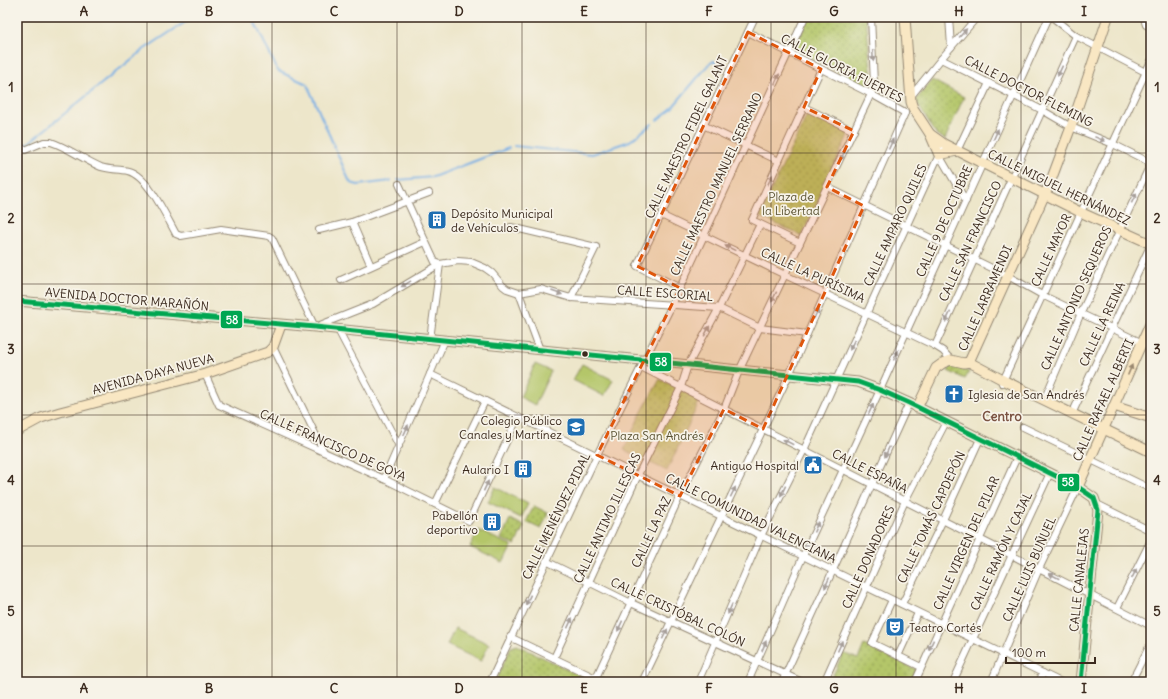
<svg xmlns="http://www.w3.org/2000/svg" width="1168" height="699" font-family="Delius,sans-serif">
	<defs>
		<pattern id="park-dots" width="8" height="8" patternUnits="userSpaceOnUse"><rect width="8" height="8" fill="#b4c669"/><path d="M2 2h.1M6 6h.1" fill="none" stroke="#94a156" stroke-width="1.8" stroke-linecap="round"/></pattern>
	</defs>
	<rect width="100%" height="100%" fill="#f7f3e8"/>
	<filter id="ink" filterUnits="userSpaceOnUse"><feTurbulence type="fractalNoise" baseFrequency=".025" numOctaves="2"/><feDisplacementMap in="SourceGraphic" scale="8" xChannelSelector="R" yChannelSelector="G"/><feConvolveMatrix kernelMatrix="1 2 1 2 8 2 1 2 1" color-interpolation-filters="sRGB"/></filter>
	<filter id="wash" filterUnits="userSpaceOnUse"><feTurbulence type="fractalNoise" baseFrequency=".012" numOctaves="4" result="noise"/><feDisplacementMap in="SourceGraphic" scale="16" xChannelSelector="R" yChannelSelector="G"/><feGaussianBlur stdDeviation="0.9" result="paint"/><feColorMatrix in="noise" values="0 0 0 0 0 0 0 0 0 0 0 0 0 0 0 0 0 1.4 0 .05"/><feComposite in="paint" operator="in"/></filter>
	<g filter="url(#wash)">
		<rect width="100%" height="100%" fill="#ede6ca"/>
		<g fill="#b4c669" stroke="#787844">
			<polygon points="535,364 551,371 535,405 520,397"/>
			<polygon points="582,364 613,380 604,396 573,380"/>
			<polygon points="495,487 528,504 521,518 488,502"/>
			<polygon points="478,530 512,546 503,563 470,547"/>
			<polygon points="455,628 489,644 481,661 447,645"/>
		</g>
		<g fill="url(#park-dots)" stroke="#787844">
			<polygon points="809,17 866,17 872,80 870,85 867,86 795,50 795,46"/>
			<polygon points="932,80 964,97 945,139 937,135 916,102 916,100"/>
			<polygon points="808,113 849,133 802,236 759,216"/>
			<polygon points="956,365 969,372 965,379 948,371 950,367"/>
			<polygon points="660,379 700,400 667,471 624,450 640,415"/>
			<polygon points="534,506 548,513 541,529 526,522"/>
			<polygon points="510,519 524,526 515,545 501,539"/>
			<polygon points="517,645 587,679 588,682 495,682 511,647"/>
			<polygon points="864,645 916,669 910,682 830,682 843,653 858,659"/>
		</g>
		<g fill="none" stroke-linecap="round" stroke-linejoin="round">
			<g stroke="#74aee5" stroke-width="2">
				<polyline points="252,17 278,71 307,84 349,180 351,183 358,185 391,181"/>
				<polyline points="657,120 671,109 709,64 714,61 719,66"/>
				<polyline points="26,145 143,50 193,17"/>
				<polyline points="514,146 592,154 630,141 652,124"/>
				<polyline points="17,153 17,152"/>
				<polyline points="398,180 433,177 509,148"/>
			</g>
		</g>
	</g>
	<g filter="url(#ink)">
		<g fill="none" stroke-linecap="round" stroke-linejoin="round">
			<defs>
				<g id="street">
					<polyline points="949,17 951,47"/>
					<polyline points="1052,17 1076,36 1151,75"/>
					<polyline points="1146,17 1145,22 1146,25 1151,27"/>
					<polyline points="748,32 871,94 905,113"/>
					<polyline points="941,59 1042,110 1071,127 1113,144 1151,163"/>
					<polyline points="911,96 941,59 977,17"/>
					<polyline points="804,107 854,131"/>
					<polyline points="703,125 779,161"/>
					<path d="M17,145L25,150L44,142H51C69,148 84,160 101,167C110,170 119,169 128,171C148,176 166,216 176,234L181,236L221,229L269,236L272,238L315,327L373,304L440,264L458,261L471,262L485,268L492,273L503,286L507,289L519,293L541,289L571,298L719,308L760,328L807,334"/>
					<polyline points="957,151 989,83"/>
					<polyline points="939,155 966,201"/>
					<polyline points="399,184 435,262 440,264"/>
					<polyline points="827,187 1008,276 1042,295 1151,347"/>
					<polyline points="661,215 785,275 935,346 943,351 951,360"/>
					<polyline points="352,222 371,266"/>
					<polyline points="511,227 596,247 571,298"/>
					<polyline points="319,230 352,222 429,193"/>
					<polyline points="800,243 752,220 821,69"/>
					<polyline points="341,280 425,242"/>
					<polyline points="680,288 637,266 755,17"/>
					<polyline points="519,293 540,350"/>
					<polyline points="338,330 399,446"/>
					<polyline points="430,339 440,264"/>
					<polyline points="935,346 1076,36"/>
					<polyline points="273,347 324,452"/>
					<polyline points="641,367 1151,626"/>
					<polyline points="205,374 219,405 384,479 469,521 518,417"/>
					<polyline points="430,374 1061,682"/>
					<polyline points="1002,383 1151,61"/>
					<polyline points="1044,400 1081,313 1151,163"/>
					<polyline points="1072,414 1151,244"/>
					<polyline points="1023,427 1151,489"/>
					<polyline points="384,479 445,340"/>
					<polyline points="435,504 485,401"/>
					<polyline points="1097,504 1151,531"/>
					<polyline points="546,561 631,603 802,682"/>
					<polyline points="892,600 872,643 921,667"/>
					<polyline points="902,604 943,520 980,439"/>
					<polyline points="1117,608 1151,540"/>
					<polyline points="510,637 604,682"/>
					<polyline points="898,656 918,613"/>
					<polyline points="554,658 638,475 681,387 688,365 719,308 760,224"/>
					<polyline points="490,682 597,455 672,305 805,17"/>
					<polyline points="594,682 680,496 724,409 739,371 871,94 874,84 871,17"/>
					<polyline points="642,682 789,375 905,113"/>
					<polyline points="698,682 761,536 804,450 944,144"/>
					<polyline points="748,682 803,556 880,390 1049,17"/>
					<polyline points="782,682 909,403"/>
					<polyline points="824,682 905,501 946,422"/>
					<polyline points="915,682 1017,457"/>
					<polyline points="953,682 1050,473"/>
					<polyline points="991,682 1039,569 1078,487"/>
					<polyline points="1039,682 1043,673"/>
					<polyline points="1131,682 1151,643"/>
				</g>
				<g id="secondary">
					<polyline points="905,17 911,102 913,108 930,134 939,155 957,151"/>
					<polyline points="930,134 944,144 1080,212 1151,244"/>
					<polyline points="17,301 315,327 858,382 880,390 909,403 1078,487 1094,498 1098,510 1081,682"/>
					<polyline points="969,362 1050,183 1071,127 1108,17"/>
					<polyline points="969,362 1003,380 1151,452"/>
					<polyline points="1114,406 1151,418"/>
					<polyline points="917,408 936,368 943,363 951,360 964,363 969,362"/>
					<polyline points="17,431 41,418 60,412 205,374 268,352 273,347 281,325"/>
					<polyline points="1078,487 1151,322"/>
				</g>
			</defs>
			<use href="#street" stroke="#948874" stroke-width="8"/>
			<use href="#secondary" stroke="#948874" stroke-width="11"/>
			<use href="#street" stroke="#fff" stroke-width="6"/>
			<use href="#secondary" stroke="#f9e7c3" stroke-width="9"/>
			<defs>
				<polyline id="bus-1" points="17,301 315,327 858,382 880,390 909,403 1078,487 1094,498 1098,510 1081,682"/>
			</defs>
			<use href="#bus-1" stroke="#f7f3e8" stroke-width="8"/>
			<use href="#bus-1" stroke="#00a651" stroke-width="5"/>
		</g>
		<defs><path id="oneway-solid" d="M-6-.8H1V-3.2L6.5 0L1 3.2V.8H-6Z"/></defs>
		<g fill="#a79f9a">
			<use href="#oneway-solid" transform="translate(963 33) rotate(-49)"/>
			<use href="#oneway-solid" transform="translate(873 56) rotate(87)"/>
			<use href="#oneway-solid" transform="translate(1060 71) rotate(115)"/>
			<use href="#oneway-solid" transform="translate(777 79) rotate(-65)"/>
			<use href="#oneway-solid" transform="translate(996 134) rotate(-66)"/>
			<use href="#oneway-solid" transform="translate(1100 139) rotate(22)"/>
			<use href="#oneway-solid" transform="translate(891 144) rotate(-66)"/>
			<use href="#oneway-solid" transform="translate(843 155) rotate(116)"/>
			<use href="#oneway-solid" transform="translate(770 180) rotate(-65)"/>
			<use href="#oneway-solid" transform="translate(1134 198) rotate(-64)"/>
			<use href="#oneway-solid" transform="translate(648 242) rotate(115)"/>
			<use href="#oneway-solid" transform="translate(730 248) rotate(-154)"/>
			<use href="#oneway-solid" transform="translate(406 284) rotate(149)"/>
			<use href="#oneway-solid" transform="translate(557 293) rotate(19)"/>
			<use href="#oneway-solid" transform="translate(774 297) rotate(116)"/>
			<use href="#oneway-solid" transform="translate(816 314) rotate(-66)"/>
			<use href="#oneway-solid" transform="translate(948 317) rotate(115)"/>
			<use href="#oneway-solid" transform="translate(707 331) rotate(-62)"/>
			<use href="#oneway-solid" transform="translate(852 345) rotate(115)"/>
			<use href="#oneway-solid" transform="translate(896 355) rotate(-66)"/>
			<use href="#oneway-solid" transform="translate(627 395) rotate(117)"/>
			<use href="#oneway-solid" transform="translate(871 409) rotate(-65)"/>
			<use href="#oneway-solid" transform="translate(406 430) rotate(-66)"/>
			<use href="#oneway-solid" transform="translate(788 442) rotate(-153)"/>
			<use href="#oneway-solid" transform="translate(887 452) rotate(114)"/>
			<use href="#oneway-solid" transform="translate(700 457) rotate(117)"/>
			<use href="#oneway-solid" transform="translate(486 486) rotate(-65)"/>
			<use href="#oneway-solid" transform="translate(783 491) rotate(116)"/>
			<use href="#oneway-solid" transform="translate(733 492) rotate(-64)"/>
			<use href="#oneway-solid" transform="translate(816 527) rotate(-66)"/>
			<use href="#oneway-solid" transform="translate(1134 574) rotate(-64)"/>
			<use href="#oneway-solid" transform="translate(1054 576) rotate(-153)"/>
			<use href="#oneway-solid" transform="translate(827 583) rotate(114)"/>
			<use href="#oneway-solid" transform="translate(528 600) rotate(115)"/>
			<use href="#oneway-solid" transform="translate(730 609) rotate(113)"/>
			<use href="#oneway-solid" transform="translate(570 623) rotate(-65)"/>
			<use href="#oneway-solid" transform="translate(620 626) rotate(115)"/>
			<use href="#oneway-solid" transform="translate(665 634) rotate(-64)"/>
			<use href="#oneway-solid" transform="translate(931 645) rotate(115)"/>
			<use href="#oneway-solid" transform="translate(764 646) rotate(-67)"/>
			<use href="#oneway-solid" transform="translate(840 646) rotate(-66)"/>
		</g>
		<use fill="#9a8870" href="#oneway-solid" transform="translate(1130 370) rotate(-67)"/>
	</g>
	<path fill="#df570d" fill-opacity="0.2" stroke="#df570d" stroke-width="3" stroke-dasharray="8 5" stroke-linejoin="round" d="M748,32L821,69L804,107L854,131L827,187L864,206L763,429L724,409L680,496L597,455L680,288L637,266Z"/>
	<path fill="none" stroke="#3b2a1e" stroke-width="1" stroke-opacity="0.55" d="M147,17V682M272,17V682M397,17V682M522,17V682M646,17V682M771,17V682M896,17V682M1021,17V682M17,153H1151M17,284H1151M17,415H1151M17,546H1151"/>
	<defs>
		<symbol id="building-square" viewBox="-11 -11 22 22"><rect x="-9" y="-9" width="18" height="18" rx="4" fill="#1f6fb2" stroke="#f7f3e8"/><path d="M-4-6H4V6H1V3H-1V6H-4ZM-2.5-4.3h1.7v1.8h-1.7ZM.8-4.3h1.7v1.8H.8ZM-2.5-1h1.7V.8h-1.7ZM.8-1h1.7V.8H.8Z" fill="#fff"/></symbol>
		<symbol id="church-square" viewBox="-11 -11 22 22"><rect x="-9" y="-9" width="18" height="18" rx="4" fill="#1f6fb2" stroke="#f7f3e8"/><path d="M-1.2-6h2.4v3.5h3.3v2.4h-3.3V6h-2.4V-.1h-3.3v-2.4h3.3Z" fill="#fff"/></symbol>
		<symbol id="school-square" viewBox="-11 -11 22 22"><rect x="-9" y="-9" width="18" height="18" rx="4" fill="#1f6fb2" stroke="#f7f3e8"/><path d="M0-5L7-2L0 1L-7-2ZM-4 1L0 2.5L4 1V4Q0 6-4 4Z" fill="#fff"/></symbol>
		<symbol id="civic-square" viewBox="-11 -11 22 22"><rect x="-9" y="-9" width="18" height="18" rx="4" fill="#1f6fb2" stroke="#f7f3e8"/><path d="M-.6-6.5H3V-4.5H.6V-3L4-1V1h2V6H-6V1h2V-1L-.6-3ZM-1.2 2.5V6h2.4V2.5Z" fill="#fff"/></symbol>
		<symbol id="theatre-square" viewBox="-11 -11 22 22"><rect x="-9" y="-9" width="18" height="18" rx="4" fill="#1f6fb2" stroke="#f7f3e8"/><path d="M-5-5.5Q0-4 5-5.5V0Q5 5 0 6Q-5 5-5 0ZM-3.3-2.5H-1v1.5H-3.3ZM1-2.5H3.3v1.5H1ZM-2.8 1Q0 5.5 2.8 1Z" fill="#fff"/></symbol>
	</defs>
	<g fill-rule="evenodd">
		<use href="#building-square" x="426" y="209" width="22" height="22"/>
		<use href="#church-square" x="943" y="383" width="22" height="22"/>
		<use href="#school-square" x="565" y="416" width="22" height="22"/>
		<use href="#civic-square" x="802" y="454" width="22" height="22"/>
		<use href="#building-square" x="512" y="458" width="22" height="22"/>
		<use href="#building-square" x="481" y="511" width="22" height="22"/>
		<use href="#theatre-square" x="884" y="616" width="22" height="22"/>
	</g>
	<circle fill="#3b2a1e" stroke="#f7f3e8" stroke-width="1.5" cx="585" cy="354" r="3.5"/>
	<g text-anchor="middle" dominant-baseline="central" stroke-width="3.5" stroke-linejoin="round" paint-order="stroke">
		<g font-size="12" fill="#3b2a1e" stroke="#f7f3e8">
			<text transform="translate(842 68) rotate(27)">CALLE GLORIA FUERTES</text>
			<text transform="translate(1029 91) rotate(27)">CALLE DOCTOR FLEMING</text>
			<text transform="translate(686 137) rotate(-65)">CALLE MAESTRO FIDEL GALANT</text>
			<text transform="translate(716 184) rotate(-65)">CALLE MAESTRO MANUEL SERRANO</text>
			<text transform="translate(1059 187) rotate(26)">CALLE MIGUEL HERNÁNDEZ</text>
			<text transform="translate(944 221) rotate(-66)">CALLE 9 DE OCTUBRE</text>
			<text transform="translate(895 225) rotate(-65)">CALLE AMPARO QUILES</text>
			<text transform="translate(970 241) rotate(-65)">CALLE SAN FRANCISCO</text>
			<text transform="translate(1051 250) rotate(-65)">CALLE MAYOR</text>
			<text transform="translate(813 275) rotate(25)">CALLE LA PURÍSIMA</text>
			<text transform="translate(665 293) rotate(4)">CALLE ESCORIAL</text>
			<text transform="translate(985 298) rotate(-66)">CALLE LARRAMENDI</text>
			<text transform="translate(1076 298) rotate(-66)">CALLE ANTONIO SEQUEROS</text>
			<text transform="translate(127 299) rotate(5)">AVENIDA DOCTOR MARAÑÓN</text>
			<text transform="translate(1102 324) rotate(-65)">CALLE LA REINA</text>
			<text transform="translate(153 374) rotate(-15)">AVENIDA DAYA NUEVA</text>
			<text transform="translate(1103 400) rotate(-66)">CALLE RAFAEL ALBERTI</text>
			<text transform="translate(333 445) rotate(24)">CALLE FRANCISCO DE GOYA</text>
			<text transform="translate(870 471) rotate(27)">CALLE ESPAÑA</text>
			<text transform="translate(556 516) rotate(-64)">CALLE MENÉNDEZ PIDAL</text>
			<text transform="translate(931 517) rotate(-65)">CALLE TOMÁS CAPDEPÓN</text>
			<text transform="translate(607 518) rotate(-65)">CALLE ANTIMO ILLESCAS</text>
			<text transform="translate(751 518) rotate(26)">CALLE COMUNIDAD VALENCIANA</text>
			<text transform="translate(651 532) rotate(-65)">CALLE LA PAZ</text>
			<text transform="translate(966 543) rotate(-66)">CALLE VIRGEN DEL PILAR</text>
			<text transform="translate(1001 551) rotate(-65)">CALLE RAMÓN Y CAJAL</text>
			<text transform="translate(868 557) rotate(-66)">CALLE DONADORES</text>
			<text transform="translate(1029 569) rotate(-66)">CALLE LUIS BUÑUEL</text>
			<text transform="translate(1079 580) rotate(-84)">CALLE CANALEJAS</text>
			<text transform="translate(678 612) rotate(25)">CALLE CRISTÓBAL COLÓN</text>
		</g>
		<g font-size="12" fill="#595131" stroke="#f7f3e8">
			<text x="791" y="196">Plaza de<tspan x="791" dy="14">la Libertad</tspan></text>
			<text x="657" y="435">Plaza San Andrés</text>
		</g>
		<g font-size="12" fill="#3b2a1e" stroke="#f7f3e8" text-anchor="end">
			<text x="451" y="213" text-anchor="start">Depósito Municipal<tspan x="451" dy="14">de Vehículos</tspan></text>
			<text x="968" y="394" text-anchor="start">Iglesia de San Andrés</text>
			<text x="562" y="420">Colegio Público<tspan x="562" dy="14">Canales y Martínez</tspan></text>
			<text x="799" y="465">Antiguo Hospital</text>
			<text x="509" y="469">Aulario I</text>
			<text x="478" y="515">Pabellón<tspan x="478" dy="14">deportivo</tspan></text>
			<text x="909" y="627" text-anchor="start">Teatro Cortés</text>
		</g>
		<g font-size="13" font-weight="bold" fill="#7b5343" stroke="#f7f3e8">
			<text x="1002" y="416">Centro</text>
		</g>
	</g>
	<g stroke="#f7f3e8" stroke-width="1.5">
		<rect x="220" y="310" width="23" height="19" rx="4" fill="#00a651"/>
		<rect x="649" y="352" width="23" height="20" rx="4" fill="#00a651"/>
		<rect x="1057" y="473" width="23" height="19" rx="4" fill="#00a651"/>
	</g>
	<g font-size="11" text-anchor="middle" font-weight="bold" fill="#fff">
		<text x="232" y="324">58</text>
		<text x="661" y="366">58</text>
		<text x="1068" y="486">58</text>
	</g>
	<rect width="1168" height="699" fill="none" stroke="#f7f3e8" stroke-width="44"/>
	<path d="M1006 657v6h89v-6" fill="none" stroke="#3b2a1e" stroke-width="2"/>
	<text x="1012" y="657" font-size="12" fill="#3b2a1e" stroke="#f7f3e8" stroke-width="3" paint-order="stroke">100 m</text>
	<rect x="22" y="22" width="1124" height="655" fill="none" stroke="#3b2a1e" stroke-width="1.5"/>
	<g font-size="13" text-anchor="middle" font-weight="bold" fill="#3b2a1e">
		<text x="84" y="16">A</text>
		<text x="209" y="16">B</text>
		<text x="334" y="16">C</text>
		<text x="459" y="16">D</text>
		<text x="584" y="16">E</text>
		<text x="709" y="16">F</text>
		<text x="834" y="16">G</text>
		<text x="959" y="16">H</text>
		<text x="1084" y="16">I</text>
		<text x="11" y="92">1</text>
		<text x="1157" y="92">1</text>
		<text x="11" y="223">2</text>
		<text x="1157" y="223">2</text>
		<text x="11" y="354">3</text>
		<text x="1157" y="354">3</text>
		<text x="11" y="485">4</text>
		<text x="1157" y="485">4</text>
		<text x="11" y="616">5</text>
		<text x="1157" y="616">5</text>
		<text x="84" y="693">A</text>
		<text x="209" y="693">B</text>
		<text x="334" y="693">C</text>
		<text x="459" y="693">D</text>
		<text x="584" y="693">E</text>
		<text x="709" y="693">F</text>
		<text x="834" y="693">G</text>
		<text x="959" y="693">H</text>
		<text x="1084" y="693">I</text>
	</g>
</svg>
